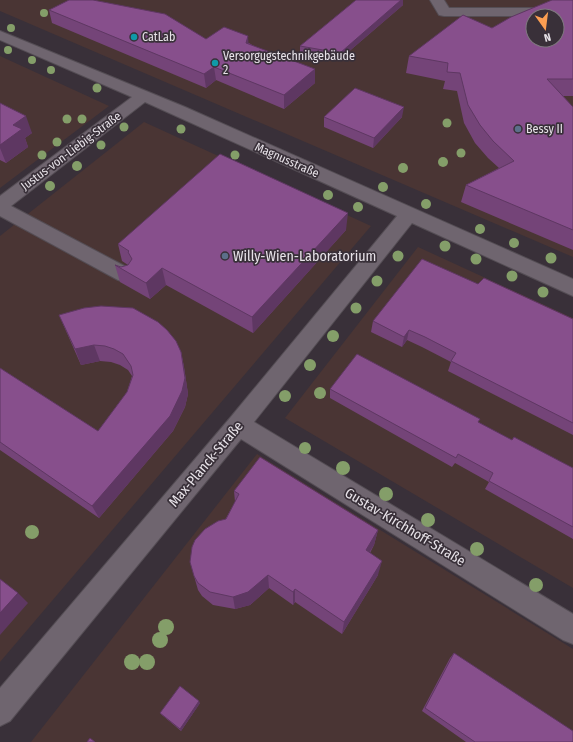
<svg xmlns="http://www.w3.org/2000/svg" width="573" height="742" font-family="'Fira Sans Condensed',sans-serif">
	<rect width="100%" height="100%" fill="#393039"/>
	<g fill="#4a3534" fill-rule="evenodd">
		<path d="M0,0H573V257L0,11ZM533,16H557V40H533Z"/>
		<polygon points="0,56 109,106 0,188"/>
		<polygon points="144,122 371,226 0,662 0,236"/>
		<polygon points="418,247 573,318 573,588 285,418"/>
		<polygon points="257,454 573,649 573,742 31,742"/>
	</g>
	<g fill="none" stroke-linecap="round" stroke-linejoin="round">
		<defs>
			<g id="minor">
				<polygon points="430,0 444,0 449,8 573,8 573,16 444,16 439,15"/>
				<polygon points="0,31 185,107 573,279 573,296 412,223 254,422 573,614 573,644 563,640 241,439 10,721 0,726 0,688 230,418 397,216 145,102 11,206 132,270 135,275 132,280 125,282 118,280 0,216 0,196 132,97 0,40"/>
			</g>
		</defs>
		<use href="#minor" stroke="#544d54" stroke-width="2"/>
		<use href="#minor" fill="#6f656f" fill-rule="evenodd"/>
	</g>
	<g fill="#849e69">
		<circle cx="44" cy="13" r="4"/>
		<circle cx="11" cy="28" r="4"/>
		<circle cx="8" cy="50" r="4"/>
		<circle cx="32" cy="60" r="4"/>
		<circle cx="51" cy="70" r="4"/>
		<circle cx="97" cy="88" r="4.5"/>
		<circle cx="67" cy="119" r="4.5"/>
		<circle cx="82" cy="119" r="4.5"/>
		<circle cx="447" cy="123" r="4.5"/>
		<circle cx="124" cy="127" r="4.5"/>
		<circle cx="181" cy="129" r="4.5"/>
		<circle cx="57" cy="142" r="4.5"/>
		<circle cx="101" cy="145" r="4.5"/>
		<circle cx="461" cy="153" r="4.5"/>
		<circle cx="42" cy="155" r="4.5"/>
		<circle cx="235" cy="155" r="4.5"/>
		<circle cx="443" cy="162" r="5"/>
		<circle cx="77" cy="166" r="5"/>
		<circle cx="403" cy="168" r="5"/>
		<circle cx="50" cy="186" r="5"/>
		<circle cx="383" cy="187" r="5"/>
		<circle cx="328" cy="195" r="5"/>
		<circle cx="426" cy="204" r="5"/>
		<circle cx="358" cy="207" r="5"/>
		<circle cx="480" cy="229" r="5"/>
		<circle cx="514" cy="243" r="5"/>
		<circle cx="445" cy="246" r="5.5"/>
		<circle cx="398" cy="256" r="5.5"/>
		<circle cx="551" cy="258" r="5.5"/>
		<circle cx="476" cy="259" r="5.5"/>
		<circle cx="512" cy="276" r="5.5"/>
		<circle cx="377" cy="281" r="5.5"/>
		<circle cx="543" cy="292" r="5.5"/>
		<circle cx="356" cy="308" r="5.5"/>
		<circle cx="333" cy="336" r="6"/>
		<circle cx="310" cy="365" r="6"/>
		<circle cx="320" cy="393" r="6"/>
		<circle cx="285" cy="396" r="6"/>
		<circle cx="305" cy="448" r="6"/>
		<circle cx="343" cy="468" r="7"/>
		<circle cx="386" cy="494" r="7"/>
		<circle cx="428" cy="520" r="7"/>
		<circle cx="32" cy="532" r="7"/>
		<circle cx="477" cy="549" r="7"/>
		<circle cx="536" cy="585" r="7"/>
		<circle cx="166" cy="627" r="8"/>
		<circle cx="160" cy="640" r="8"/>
		<circle cx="132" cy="662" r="8"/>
		<circle cx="147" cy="662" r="8"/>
	</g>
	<g fill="#744478">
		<polygon points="356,0 403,0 403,5 339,60 300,52 300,46"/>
		<polygon points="573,0 573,96 563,96 573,107 573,250 461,202 466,185 499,168 488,158 475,143 464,123 457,91 443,89 445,81 406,73 409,56"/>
		<polygon points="49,10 206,39 249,43 315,83 284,109 216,80 206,88 52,23"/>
		<polygon points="0,103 32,133 25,138 28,147 6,163 0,160"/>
		<polygon points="324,117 402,117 373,148 324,127"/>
		<polygon points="346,230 253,333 166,285 150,299 120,282 115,265 121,267 128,265 122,261 118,244"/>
		<polygon points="478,284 573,319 573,435 448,371 451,362 422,347 407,340 402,347 371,332 373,321"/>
		<polygon points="59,315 181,352 184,367 188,394 185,407 173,431 99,518 0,450 0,368 98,431 127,392 132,376 128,370 120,365 111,362 100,361 81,365"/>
		<polygon points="330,389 478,423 512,440 573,468 573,539 485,489 489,482 455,463 452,467 330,398"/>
		<polygon points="234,491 378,530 374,545 370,553 378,575 342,634 295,602 293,605 269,588 250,605 235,609 213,605 202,596 198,590 194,576 235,502"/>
		<polygon points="454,653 573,742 466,742 422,711 450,658"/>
		<polygon points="200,703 181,731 162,715 160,713"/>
	</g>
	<g fill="#5e3762">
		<polygon points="401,0 403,0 403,5 339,60 340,53"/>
		<polygon points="248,36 249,50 246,43"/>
		<polygon points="214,67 216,80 206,88 204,74"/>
		<polygon points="315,69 315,83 284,109 284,95"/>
		<polygon points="404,107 402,117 373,148 374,138"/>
		<polygon points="26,116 32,133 25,138 28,147 6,163 0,148 0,145 13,125"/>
		<polygon points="348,213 346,230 253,333 252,317"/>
		<polygon points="162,268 166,285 150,299 146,283"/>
		<polygon points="409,330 407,340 402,347 404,337"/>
		<polygon points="94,345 100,361 81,365 75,349"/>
		<polygon points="181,352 184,367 188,394 185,407 173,431 99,518 92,506"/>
		<polygon points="378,530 374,545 362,564 366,550"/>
		<polygon points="382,561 378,575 342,634 344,622"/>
		<polygon points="268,575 269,588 250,605 235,609 233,597"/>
		<polygon points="295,589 295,602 293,605 293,592"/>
		<polygon points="18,593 28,603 0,635 0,613"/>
		<polygon points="199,701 200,703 181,731 180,729"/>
	</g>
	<g fill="#874f8c" stroke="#5e3762" fill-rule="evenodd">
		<polygon points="69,0 93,0 165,14 206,39 224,27 248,36 246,43 315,69 284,95 214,67 204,74 49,10"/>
		<polygon points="356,0 401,0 340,53 300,46"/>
		<path d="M552,0H573V79H547L573,107V230L466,185L514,161L493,141L480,125L468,105L460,73L447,72L448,63L409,56L463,15L492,28L511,17ZM533,16H557V40H533Z"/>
		<polygon points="355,88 404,107 374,138 324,117"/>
		<polygon points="0,103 26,116 13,125 22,129 0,145"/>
		<polygon points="220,154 348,213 252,317 162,268 146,283 115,265 121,267 128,265 132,259 128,252 129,251 118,244"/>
		<polygon points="422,259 478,284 484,278 573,319 573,423 451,361 456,353 425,337 409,330 404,337 373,321"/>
		<polygon points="101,306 133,308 158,322 167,330 176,341 181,352 185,378 182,391 170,416 92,506 0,442 0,368 98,431 127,392 133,375 131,366 123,354 114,349 105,346 94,345 75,349 59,315 84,308"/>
		<polygon points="357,354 480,419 478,422 512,440 514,437 573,468 573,527 489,481 493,473 458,454 456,458 330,389"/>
		<polygon points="260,457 378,530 366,550 382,561 344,622 295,589 293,592 268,575 248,592 233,597 210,592 198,583 194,576 190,562 192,547 195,540 205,529 218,521 226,519 239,494 234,491"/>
		<polygon points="0,579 18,593 0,613"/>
		<polygon points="454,653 573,731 573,742 475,742 425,708"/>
		<polygon points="180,686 199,701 180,729 160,713"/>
		<polygon points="90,738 95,742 87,742"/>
	</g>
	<g fill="#0f9aa8" stroke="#393039" stroke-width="1.5">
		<circle cx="134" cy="37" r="4"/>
		<circle cx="215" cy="63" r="4"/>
	</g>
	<g fill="#5c6f8a" stroke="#393039" stroke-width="1.5">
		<circle cx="518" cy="129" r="4"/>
		<circle cx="225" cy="256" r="4"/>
	</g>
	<g text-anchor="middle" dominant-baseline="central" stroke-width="3.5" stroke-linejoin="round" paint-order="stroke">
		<g font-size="12" fill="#e8e3e9" stroke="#393039" text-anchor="start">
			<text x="142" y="37">CatLab</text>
			<text x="223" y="56">Versorgugstechnikgebäude<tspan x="223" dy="14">2</tspan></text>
			<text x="526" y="129">Bessy II</text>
		</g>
		<g font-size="12" fill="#e8e3e9" stroke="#393039">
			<text transform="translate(71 151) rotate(-37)">Justus-von-Liebig-Straße</text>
			<text transform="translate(287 160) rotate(24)">Magnusstraße</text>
		</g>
		<g font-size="14" fill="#e8e3e9" stroke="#393039" text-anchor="start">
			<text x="233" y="256">Willy-Wien-Laboratorium</text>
		</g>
		<g font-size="14" fill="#e8e3e9" stroke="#393039">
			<text transform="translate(206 464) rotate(-50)">Max-Planck-Straße</text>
			<text transform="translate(405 527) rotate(31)">Gustav-Kirchhoff-Straße</text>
		</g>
	</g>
	<g transform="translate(545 28) rotate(166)"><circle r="19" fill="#393039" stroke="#7f787f"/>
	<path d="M0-3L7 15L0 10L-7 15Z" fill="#fc9e52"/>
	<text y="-6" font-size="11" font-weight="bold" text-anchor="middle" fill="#e8e3e9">N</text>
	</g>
</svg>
